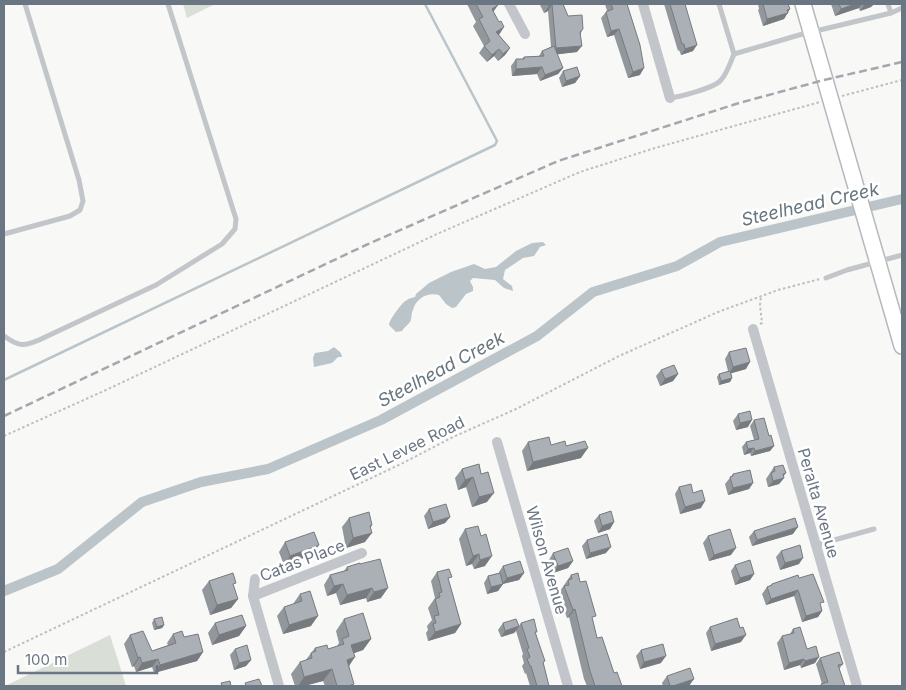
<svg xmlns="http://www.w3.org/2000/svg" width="906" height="690" font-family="Inter,sans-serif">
	<rect width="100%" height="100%" fill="#f8f8f6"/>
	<g fill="#d9ded7">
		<polygon points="183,4 215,4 187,18"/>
		<polygon points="110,635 126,686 5,686"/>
	</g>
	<g fill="#bbc4c8">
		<path d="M543,242L546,245L540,247L534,256L523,258L505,270L503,279L512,286L513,291L504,288L495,280L473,278L470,281L473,287V291L466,294L456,307L452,308L446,304L439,295C428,292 416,298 413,310C411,313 412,319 410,322C408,325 404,327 402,331L396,332L389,325C389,320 402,302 407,300C409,298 412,298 415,297L416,294L429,283L451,272L474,264L485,269L496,267L516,251L532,243Z"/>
		<polygon points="334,347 341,353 342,357 338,357 332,363 314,367 313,358 315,353 328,351"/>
	</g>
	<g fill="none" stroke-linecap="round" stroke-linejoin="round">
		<polyline stroke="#bbc4c8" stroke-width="2.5" points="4,380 495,145 497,141 496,139 425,4"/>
		<polyline stroke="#bbc4c8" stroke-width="10" points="4,591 58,569 142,502 201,482 268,469 381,420 537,336 593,292 677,266 720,242 902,199"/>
		<defs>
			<polyline id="secondary" points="803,4 902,346"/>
		</defs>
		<use href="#secondary" stroke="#b5b9bd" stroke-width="18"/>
		<g stroke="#bcbec0" stroke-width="2" stroke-dasharray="2.5 2.5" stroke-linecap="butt">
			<polyline points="842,96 902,80"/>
			<polyline points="760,324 762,323 760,305 761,296"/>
			<polyline points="4,436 106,390 437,234 580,172 655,148 820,102"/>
			<polyline points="4,652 403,463 453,437 516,409 619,356 718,312 778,290 820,279"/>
		</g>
		<g stroke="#c2c5c9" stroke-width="5">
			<polyline points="719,4 734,54"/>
			<polyline points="888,4 891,13"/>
			<path d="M670,98C680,97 712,88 719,82C727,75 730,63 734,54L799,35L891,13L902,8"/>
			<polyline points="4,234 70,216 80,210 83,201 79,180 25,4"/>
			<polyline points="826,278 847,270 902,255"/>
			<path d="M4,336C18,346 23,347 39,340L156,285L222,244L235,229L236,219L168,4"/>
			<polyline points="816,545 874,529"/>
		</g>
		<g stroke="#c2c5c9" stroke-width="10">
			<polyline points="509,4 525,34"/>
			<polyline points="643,4 670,98"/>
			<polyline points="753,329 857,686"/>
			<polyline points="497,442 568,686"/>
			<polyline points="255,579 253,596 279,686"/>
			<polyline points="253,596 362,553"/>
		</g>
		<use href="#secondary" stroke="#fff" stroke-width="15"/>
		<polyline stroke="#a4a8ae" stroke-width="2.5" stroke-dasharray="8 4" stroke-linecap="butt" points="4,416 366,245 558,161 739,103 824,80 902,62"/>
	</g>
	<g fill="#92979c">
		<polygon points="467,4 497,4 498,5 493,12 499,35 510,48 505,55 498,61 494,56 487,62 479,53 484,46 473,26 476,22"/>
		<polygon points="541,4 563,4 568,16 583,29 581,33 577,52 557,54 563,68 558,74 540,81 537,74 512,76 511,66 516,59 522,59 524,57 539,56 542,51 551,47 548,11 544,13 540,5"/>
		<polygon points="605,4 627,4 640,75 628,78 614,35 607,37 601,18 606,12 607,11"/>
		<polygon points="664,4 685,4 693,51 681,55 679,50 678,51"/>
		<polygon points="758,4 788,4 788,12 784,19 763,26 758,10 759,9"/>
		<polygon points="831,4 874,4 871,7 860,11 859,8 835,16"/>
		<polygon points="563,71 580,76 575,83 562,87 559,78"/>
		<polygon points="729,352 746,369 731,373 732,378 730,382 719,385 717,377 719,374 728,371 725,359"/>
		<polygon points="661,370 678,374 673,381 660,386 656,376"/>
		<polygon points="738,414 748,427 736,430 733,421"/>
		<polygon points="754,420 769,436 774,446 770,451 751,456 750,453 744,455 742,447 746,442 754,440 750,426"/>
		<polygon points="528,442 551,445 566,446 581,458 527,471 522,451"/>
		<polygon points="479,464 487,502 472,507 466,487 458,490 455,478 462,469"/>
		<polygon points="774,467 784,478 779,484 768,487 766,479"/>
		<polygon points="733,474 753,483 749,489 728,495 725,484"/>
		<polygon points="679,487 693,493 701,508 680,514 675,494"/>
		<polygon points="429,509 450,517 445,523 428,529 424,516"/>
		<polygon points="599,515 614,522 610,529 598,533 594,521"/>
		<polygon points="349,518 372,525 370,528 365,542 346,548 342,527"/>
		<polygon points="465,529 485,566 474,569 472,564 466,566 459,539"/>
		<polygon points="754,531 793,534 752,546 749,537"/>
		<polygon points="708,536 731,555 709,561 703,543"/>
		<polygon points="587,540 606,553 586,559 582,546"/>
		<polygon points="285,542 312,555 284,565 279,552"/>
		<polygon points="781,551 799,564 780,570 776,557"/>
		<polygon points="553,553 573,561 568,568 553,573 549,560"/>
		<polygon points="360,563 381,598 367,602 366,598 340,605 336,593 327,596 324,585 330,575 344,571 347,567"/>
		<polygon points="735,565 754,574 750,580 735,585 731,571"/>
		<polygon points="503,566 524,573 519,580 503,584 498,591 487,594 484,583 488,576 499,573 499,572"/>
		<polygon points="437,572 449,581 461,624 455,633 428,641 426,633 428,630 427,626 432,620 428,608 435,598 431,581"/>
		<polygon points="571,575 593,621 597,638 614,673 622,686 587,686 584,679 569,617 567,618 558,594"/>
		<polygon points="799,578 821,606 822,611 818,617 802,622 794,596 766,605 762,594 767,587 770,586 772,584"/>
		<polygon points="209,581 238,599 231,608 210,615 202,590"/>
		<polygon points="300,594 311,626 283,634 277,616 284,607 293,604"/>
		<polygon points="154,619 164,625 162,628 154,630 152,623"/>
		<polygon points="344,619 371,639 363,650 354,653 349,666 353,686 325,686 323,681 304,686 295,686 291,674 300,662 305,661 315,648 328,649 337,646 339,643 336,631"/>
		<polygon points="215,623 246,626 239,636 212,645 208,633"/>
		<polygon points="503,623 519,626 521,623 536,634 549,686 530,686 526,673 525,674 522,666 524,663 522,656 523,654 516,631 514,633 501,637 498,630"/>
		<polygon points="710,627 740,628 741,642 711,651 706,633"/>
		<polygon points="793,629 807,649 815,663 801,668 800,665 784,670 777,643 782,636 790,634"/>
		<polygon points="173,634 184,637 203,652 197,661 154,673 152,667 136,672 134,666 132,667 124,644 130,635 152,651 168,645 167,643"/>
		<polygon points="235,649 251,660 246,666 234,670 230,655"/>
		<polygon points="641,650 661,663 640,669 636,656"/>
		<polygon points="820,658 843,664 839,669 845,686 820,686 822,684 816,664"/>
		<polygon points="667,676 689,686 663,686 662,683"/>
	</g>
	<g fill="#777b7f">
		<polygon points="552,4 548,11 544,13 549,6"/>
		<polygon points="855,4 862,4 859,8 835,16 841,9"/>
		<polygon points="865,4 874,4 871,7 860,11"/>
		<polygon points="498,5 493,12 492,9"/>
		<polygon points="790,9 784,19 763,26 767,19"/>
		<polygon points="504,27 499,35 496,32"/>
		<polygon points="619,29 614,35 607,37 611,31"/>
		<polygon points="697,45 693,51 681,55 685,49"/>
		<polygon points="582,46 577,52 552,55 556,48"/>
		<polygon points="510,48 505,55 498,61 503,54"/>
		<polygon points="499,49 494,56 487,62 492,55"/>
		<polygon points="542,67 537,74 512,76 516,69"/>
		<polygon points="563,68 558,74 540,81 545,75"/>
		<polygon points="644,68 640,75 628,78 633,72"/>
		<polygon points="580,76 575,83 562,87 566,81"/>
		<polygon points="750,362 746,369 729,374 733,367"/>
		<polygon points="678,374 673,381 660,386 665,379"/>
		<polygon points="732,378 730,382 719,385 721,381"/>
		<polygon points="752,420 748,427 736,430 740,423"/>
		<polygon points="774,446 770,451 751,456 755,451"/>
		<polygon points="588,448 581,458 527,471 533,462"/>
		<polygon points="754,448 750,453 744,455 748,449"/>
		<polygon points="786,473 782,478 784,478 779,484 768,487 773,481 783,474"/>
		<polygon points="473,477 466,487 458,490 465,480"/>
		<polygon points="753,483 749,489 728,495 733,488"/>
		<polygon points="494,493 487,502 472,507 479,497"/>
		<polygon points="705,501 701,508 680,514 685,507"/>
		<polygon points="450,517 445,523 428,529 433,522"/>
		<polygon points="614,522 610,529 598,533 602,526"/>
		<polygon points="372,525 366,534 372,533 365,542 346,548 353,538 370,526"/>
		<polygon points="798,527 793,534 752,546 757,540"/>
		<polygon points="319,545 312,555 284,565 290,556"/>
		<polygon points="611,547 606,553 586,559 590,553"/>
		<polygon points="736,548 731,555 709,561 714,555"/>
		<polygon points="479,554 472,564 466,566 473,556"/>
		<polygon points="492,556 485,566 474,569 480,560"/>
		<polygon points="803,558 799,564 780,570 785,563"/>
		<polygon points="573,561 568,568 553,573 558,566"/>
		<polygon points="524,573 519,580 502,584 507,578"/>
		<polygon points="754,574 750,580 735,585 740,578"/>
		<polygon points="343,584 336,593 327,596 334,586"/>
		<polygon points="503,584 498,591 487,594 491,587"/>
		<polygon points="372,588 366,598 340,605 347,595"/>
		<polygon points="388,588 381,598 367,602 374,592"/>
		<polygon points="798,590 794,596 766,605 771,599"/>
		<polygon points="238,599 231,608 210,615 217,605"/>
		<polygon points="575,609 569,617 567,618 573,610"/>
		<polygon points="822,611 818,617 802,622 806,616"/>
		<polygon points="318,616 311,626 283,634 289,625"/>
		<polygon points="461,624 455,633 428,641 435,632"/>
		<polygon points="164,625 162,628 154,630 157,627"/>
		<polygon points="246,626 239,636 212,645 219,635"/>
		<polygon points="519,626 514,633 501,637 505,631"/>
		<polygon points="746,635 741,642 711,651 715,644"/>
		<polygon points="371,639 363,650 343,657 351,645"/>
		<polygon points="203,652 197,661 154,673 160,665"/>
		<polygon points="666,656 661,663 640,669 644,662"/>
		<polygon points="140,657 134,666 132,667 138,658"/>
		<polygon points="355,657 347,669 347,660"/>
		<polygon points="819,657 815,663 801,668 805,661"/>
		<polygon points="158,659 152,667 136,672 142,663"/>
		<polygon points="804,659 800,665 784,670 789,663"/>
		<polygon points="251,660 246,666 234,670 239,663"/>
		<polygon points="332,669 323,681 304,686 298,686 304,677"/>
		<polygon points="694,679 689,686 673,686"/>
	</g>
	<g fill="#aab0b5" stroke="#777b7f">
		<polygon points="476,4 497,4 498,5 492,9 499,22 501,21 504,27 496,32 510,48 503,54 499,49 492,55 484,46 490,41 479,19 483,17"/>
		<polygon points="548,4 563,4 568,16 582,15 583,29 580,32 582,46 556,48 552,4 549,6"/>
		<polygon points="611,4 627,4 640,45 644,68 633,72 619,29 611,31 606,12 613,9"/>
		<polygon points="670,4 685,4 697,45 685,49 684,44 682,44"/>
		<polygon points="763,4 788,4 790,9 787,10 788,13 767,19"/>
		<polygon points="839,4 855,4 841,9"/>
		<polygon points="554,46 563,68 545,75 542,67 516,69 516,59 524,59 524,57 544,56 542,51"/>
		<polygon points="577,67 580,76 566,81 563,71"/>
		<polygon points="746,348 750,362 733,367 729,352"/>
		<polygon points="674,365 678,374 665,379 661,370"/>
		<polygon points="730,371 732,378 721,381 719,374"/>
		<polygon points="750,411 752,420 740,423 738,414"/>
		<polygon points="764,418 769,436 771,435 774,446 755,451 754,448 748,449 746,442 759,439 754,420"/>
		<polygon points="549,437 551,445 565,441 566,446 585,441 588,448 533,462 528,442"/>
		<polygon points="479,464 481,474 488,472 494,493 479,497 473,477 465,480 462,469"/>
		<polygon points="783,465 786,473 783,474 784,478 773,481 771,473 775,471 774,467"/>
		<polygon points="750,470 753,483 733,488 730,477 733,476 733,474"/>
		<polygon points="691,484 693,493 702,490 705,501 685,507 679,487"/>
		<polygon points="446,504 450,517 433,522 429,509"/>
		<polygon points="611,511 614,522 602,526 599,515"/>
		<polygon points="369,512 372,525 370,526 372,533 353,538 349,518"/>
		<polygon points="795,518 798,527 757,540 754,531"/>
		<polygon points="478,526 481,536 486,534 492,556 480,560 479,554 473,556 465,529"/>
		<polygon points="730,529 736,548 714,555 708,536"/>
		<polygon points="314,532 319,545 290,556 285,542"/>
		<polygon points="607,534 611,547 590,553 587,540"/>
		<polygon points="800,545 803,558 785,563 781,551"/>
		<polygon points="568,548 573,561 558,566 553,553"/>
		<polygon points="380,559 388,588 374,592 372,588 347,595 343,584 334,586 330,575 348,570 347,567 360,563 360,564"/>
		<polygon points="750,560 754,574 740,578 735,565"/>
		<polygon points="520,561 524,573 507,578 503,566"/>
		<polygon points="449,569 452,577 448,578 461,624 435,632 433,624 436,623 434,616 439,615 435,599 440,597 439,593 442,592 437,572"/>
		<polygon points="233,573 236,583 233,584 238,599 217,605 209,581"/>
		<polygon points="500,573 503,584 491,587 488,576"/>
		<polygon points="578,573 580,582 586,581 596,616 592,617 597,638 602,637 614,673 617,672 622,686 595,686 590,671 575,609 573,610 564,586 569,585 568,580 572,579 571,575"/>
		<polygon points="813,574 824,602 820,603 822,611 806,616 798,590 771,599 767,587 772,585 772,584 798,575 799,578"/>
		<polygon points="310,591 318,616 289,625 284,607 302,601 300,594"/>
		<polygon points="363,613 371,639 351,645 355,657 347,660 354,684 348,686 337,686 332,669 304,677 300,662 312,658 311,653 316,651 315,648 327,645 328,649 344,644 342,639 349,636 344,619"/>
		<polygon points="242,615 246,626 219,635 215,623"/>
		<polygon points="162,617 164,625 157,627 154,619"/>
		<polygon points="737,618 740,628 743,627 746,635 715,644 710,627"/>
		<polygon points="516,619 519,626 505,631 503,623"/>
		<polygon points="534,619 537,632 535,632 545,661 543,662 549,686 537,686 531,666 530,666 527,659 530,657 527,649 529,648 521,623"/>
		<polygon points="800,627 807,649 816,646 819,657 805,661 804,659 789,663 782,636 794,633 793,629"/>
		<polygon points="143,631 152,651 176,643 173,634 182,631 184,637 198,634 203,652 160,665 158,659 142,663 140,657 138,658 130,635"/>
		<polygon points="663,644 666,656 644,662 641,650"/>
		<polygon points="247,645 251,660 239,663 235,649"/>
		<polygon points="839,652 843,664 838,665 845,686 822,686 821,684 828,682 820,658"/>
		<polygon points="690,668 694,679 673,686 670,686 667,676"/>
		<polygon points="259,679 262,686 246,686 245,683"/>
		<polygon points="230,681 231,686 222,686 221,683"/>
	</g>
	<g text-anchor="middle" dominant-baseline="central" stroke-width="5" stroke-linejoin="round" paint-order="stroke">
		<g font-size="16" fill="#6b7683" stroke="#fff">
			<text transform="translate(407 448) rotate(-26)">East Levee Road</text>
			<text transform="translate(819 503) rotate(74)">Peralta Avenue</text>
			<text transform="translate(302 560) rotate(-21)">Catas Place</text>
			<text transform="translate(547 560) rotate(74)">Wilson Avenue</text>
		</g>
		<g font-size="18" font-style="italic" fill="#67767e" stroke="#fff">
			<text transform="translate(810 204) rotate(-13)">Steelhead Creek</text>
			<text transform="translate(441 369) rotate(-28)">Steelhead Creek</text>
		</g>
	</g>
	<rect width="906" height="690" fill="none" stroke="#6b7683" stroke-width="10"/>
	<path d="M18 665v8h139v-8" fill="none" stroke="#6b7683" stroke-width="2.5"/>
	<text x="25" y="665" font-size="15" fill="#6b7683" stroke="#ffffff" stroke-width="4" paint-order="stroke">100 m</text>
</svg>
